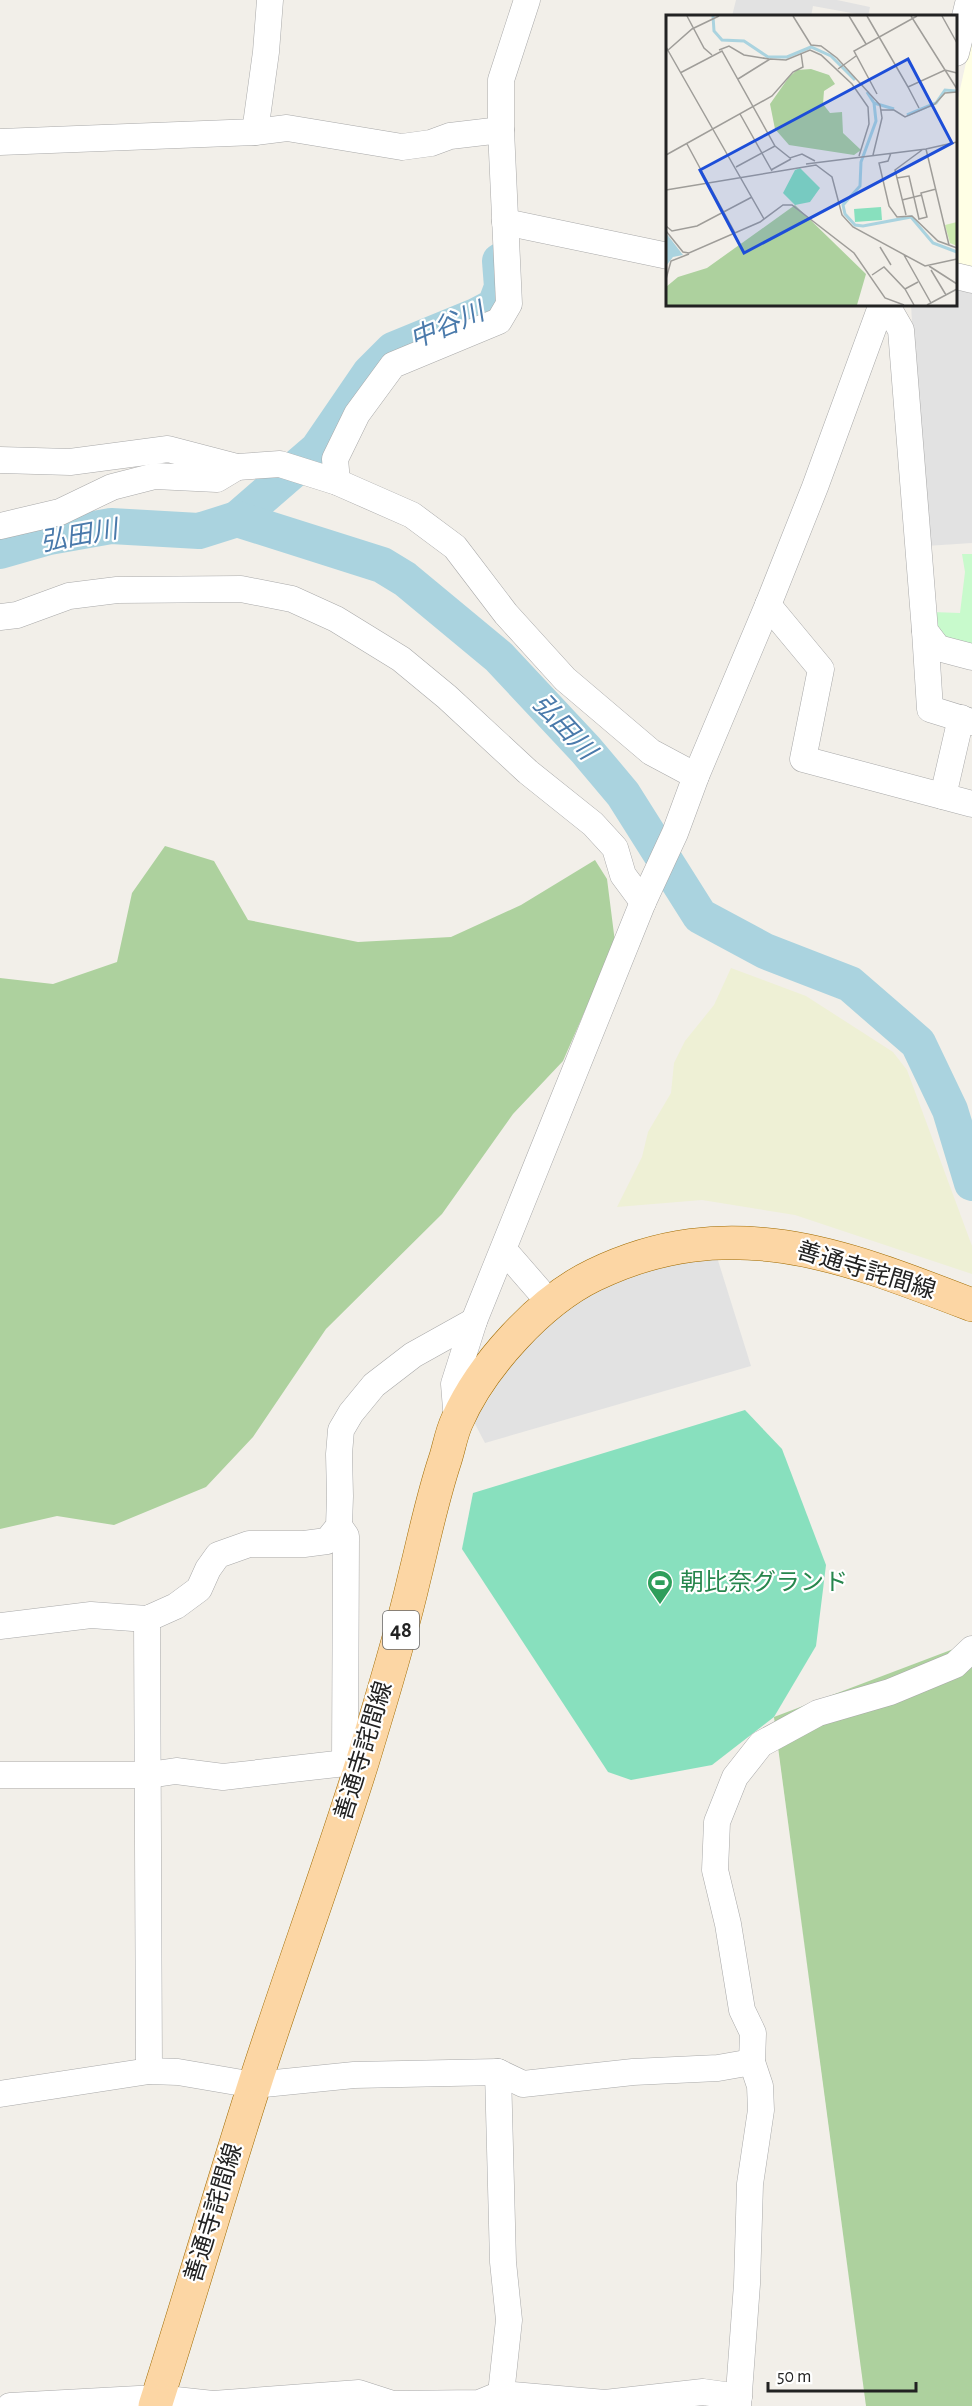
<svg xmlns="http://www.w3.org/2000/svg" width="972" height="2406" font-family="'Alegreya Sans','Noto Sans JP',sans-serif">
	<rect width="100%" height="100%" fill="#f2efe9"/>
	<polygon fill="#ffffe5" points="972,36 972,271 956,267 956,107"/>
	<polygon fill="#eef0d5" points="731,968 806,996 893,1052 907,1070 972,1246 972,1274 795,1215 702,1200 617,1207 642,1157 648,1132 671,1093 674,1063 685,1041 714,1005"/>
	<g fill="#add19e">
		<polygon points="165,846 214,861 248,920 358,942 451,937 521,905 595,860 607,879 615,942 563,1061 513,1114 442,1214 326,1329 253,1437 206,1487 114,1525 57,1516 0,1529 0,978 53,984 117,962 132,893"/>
		<polygon points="972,1642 972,2406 866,2406 774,1717"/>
	</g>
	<polygon fill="#c8facc" points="962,554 972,554 972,649 939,641 932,612 960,613 965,572"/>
	<polygon fill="#88e0be" points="745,1410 782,1449 826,1565 816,1646 774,1717 712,1765 631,1780 608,1772 462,1549 473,1493"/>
	<g fill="#e2e2e2">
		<polygon points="736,0 837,0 870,7 868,16 813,6 811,16 732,16"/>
		<polygon points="956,289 972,293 972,543 926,546 911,305 956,304"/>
		<polygon points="716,1254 751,1366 485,1443 474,1422 513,1360 570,1303 629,1274"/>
	</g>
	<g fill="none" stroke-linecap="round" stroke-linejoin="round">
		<g stroke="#aad3df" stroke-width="36">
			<polyline points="237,519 318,449 370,373 393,350 476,316 495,306 502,287 500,261"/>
			<polyline points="0,551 49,537 111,526 199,531 237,519 382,565 405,579 499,657 586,750 623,794 700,916 765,951 850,984 918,1043 950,1110 972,1183"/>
		</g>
		<defs>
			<g id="minor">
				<polyline points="956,53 969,0"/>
				<polyline points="255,132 287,128 402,147 431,143 450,136 501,130"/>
				<polyline points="0,142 255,132 266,52 270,0"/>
				<polyline points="505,222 668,256"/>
				<polyline points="956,276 972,280"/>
				<polyline points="886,304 901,330 925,631 938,648 972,657"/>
				<polyline points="0,460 70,462 168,449 237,467 280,464 337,482 412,515 455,547 506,614 565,679 651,752 696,776"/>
				<polyline points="337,482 335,459 357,414 393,365 499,321 509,304 501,130 501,80 527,0"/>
				<polyline points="0,526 60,512 112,487 155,476 217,479 237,467"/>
				<polyline points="768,605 821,669 803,759 972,804"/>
				<polyline points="0,617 17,615 69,596 117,590 241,589 292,599 336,619 401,659 447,697 528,772 593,824 615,848 623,875 643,902"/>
				<polyline points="925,631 930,709 972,722"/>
				<polyline points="943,796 961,718"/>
				<polyline points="504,1250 550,1303"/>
				<polyline points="457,1421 454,1384 474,1321 643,902 675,833 696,776 768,605 815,487 882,304"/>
				<polyline points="339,1526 346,1536 345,1764"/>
				<polyline points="147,1619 149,2071"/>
				<polyline points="0,1626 91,1615 147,1619 176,1606 199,1589 208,1569 218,1555 249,1544 304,1544 327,1541 339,1526 340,1496 339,1454 341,1430 351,1413 374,1385 413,1355 474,1321"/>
				<polyline points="0,1775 149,1775 176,1771 223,1777 363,1761"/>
				<polyline points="0,2094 149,2071 178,2072 254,2085 354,2075 498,2072 523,2084 633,2072 718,2068 752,2062"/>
				<polyline points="10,2406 157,2398 213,2404 359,2393 393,2404 479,2403 501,2394 605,2403 703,2392 739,2397"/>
				<polyline points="496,2406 501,2394 509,2320 503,2262 498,2072"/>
				<polyline points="738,2406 747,2284 750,2184 761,2110 760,2086 752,2062 753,2033 742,2010 728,1924 715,1870 717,1822 735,1777 761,1744 818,1713 890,1692 955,1665 972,1649"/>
			</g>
			<path id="major" d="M155,2406C189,2300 220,2192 254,2086C289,1977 329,1869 363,1760C381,1700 400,1640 414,1579C424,1539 432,1499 445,1460C449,1448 451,1434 457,1421C481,1366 540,1301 594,1275C729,1210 843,1255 972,1305"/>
		</defs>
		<use href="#minor" stroke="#a9a9a9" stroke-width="27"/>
		<use href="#major" stroke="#a06b00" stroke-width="34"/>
		<use href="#minor" stroke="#fff" stroke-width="26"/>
		<use href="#major" stroke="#fcd6a4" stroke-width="33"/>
	</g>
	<defs>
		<symbol id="stadium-pin" viewBox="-11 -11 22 30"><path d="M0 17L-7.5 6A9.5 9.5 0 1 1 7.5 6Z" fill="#2e9e5b" stroke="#fff"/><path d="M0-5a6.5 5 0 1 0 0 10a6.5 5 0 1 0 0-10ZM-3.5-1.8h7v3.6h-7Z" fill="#fff"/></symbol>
	</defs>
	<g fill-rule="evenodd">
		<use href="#stadium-pin" x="645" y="1568" width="30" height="40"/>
	</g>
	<g text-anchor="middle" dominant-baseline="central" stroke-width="4.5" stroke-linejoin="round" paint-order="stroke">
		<rect fill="#fff" stroke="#646464" stroke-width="1.5" x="383" y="1611" width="36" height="38" rx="4.5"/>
		<g font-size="22" font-weight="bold" fill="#222">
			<text x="401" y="1630">48</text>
		</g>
		<g font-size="24" fill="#222" stroke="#fff">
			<text transform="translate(866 1271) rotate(17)">善通寺詫間線</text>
			<text transform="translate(364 1751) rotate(-73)">善通寺詫間線</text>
			<text transform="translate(214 2213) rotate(-73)">善通寺詫間線</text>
		</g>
		<g font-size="24" fill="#27864d" stroke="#fff" text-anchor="start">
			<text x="680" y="1583">朝比奈グランド</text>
		</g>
		<g font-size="26" font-style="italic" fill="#4a7aab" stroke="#fff">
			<text transform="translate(447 326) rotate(-23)">中谷川</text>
			<text transform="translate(79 536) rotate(-10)">弘田川</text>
			<text transform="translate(564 727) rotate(47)">弘田川</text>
		</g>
	</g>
	<g transform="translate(666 15)">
		<rect width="291" height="291" fill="#f2efe9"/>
		<path d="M291,207V231L284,228L279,210Z" fill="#cdebb0"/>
		<path d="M145,54L163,60L169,69L158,76L157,89L164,98L176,97L177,118L195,135L188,140L123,130L109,114L104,89L123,62L131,55ZM129,190L200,259L191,290H0V272L12,262L41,253Z" fill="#add19e"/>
		<path d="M134,153L154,173L144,187L129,190L117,178L129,155ZM215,192L216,205L189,207L188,194Z" fill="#88e0be"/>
		<path d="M0,218L17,240L7,242L0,251Z" fill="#aad3df"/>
		<path fill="none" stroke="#aad3df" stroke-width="3" d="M47,1L48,16L56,25L78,26L102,42H121L145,32L165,41L189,65M201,77L208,88L210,106L195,147L194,171L177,190L179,199L189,210L197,211L245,202L267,228L291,237M208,88L228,94M241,100L270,88L279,75L290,76"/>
		<path fill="none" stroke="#9f9d99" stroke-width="1.5" d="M21,1L38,33L46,40M127,1L145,30L155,31L171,43L214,90L216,103L207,140M183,1L200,29M201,1L242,72L279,55L291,58M245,1L291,74M276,1L291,28M0,32L98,204M53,35L63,31L78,40L103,44M1,36L26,14L53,1M172,54L190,41M14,58L56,36L109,131L124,143L136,139L149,146M72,64L104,44L120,45L144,35L155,40L186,69L202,92L203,109L193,141M242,72L253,93M211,79L188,36L251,1M215,95H228L239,102L269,89L279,78L291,77M74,99L106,156M21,129L69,218M260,134L283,230M225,138L222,146L213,148L223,191L231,202L246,201L272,226L291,233M0,140L106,81L127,57L137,52L135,38M140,149L260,134L291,127M70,152L109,131M105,155L125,144M231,163L243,161L253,204L261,202L255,178L270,174M0,175L150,150L166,162L176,200L187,212L259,251L291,244M236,185L256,180M240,200L229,155L256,135M0,211L6,216L31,211L86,182M0,216L17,237L23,238L94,207L117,190H126L188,238L219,283L238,290M214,232L225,250M238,240L265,288M263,251L291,269M265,255L280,280M206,260L218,252L239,274L252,267M0,264L5,246L23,239M239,274L248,290M261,290L291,274"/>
		<path fill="#1d4ed8" fill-opacity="0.15" stroke="#1d4ed8" stroke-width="3" d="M242,44L286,128L78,238L34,155Z"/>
		<rect width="291" height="291" fill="none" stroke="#222" stroke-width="3"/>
	</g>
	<path d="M768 2382v9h148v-9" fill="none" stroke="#222222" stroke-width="3"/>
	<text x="777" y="2382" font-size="18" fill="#222222" stroke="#ffffff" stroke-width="4.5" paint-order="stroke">50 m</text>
</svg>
